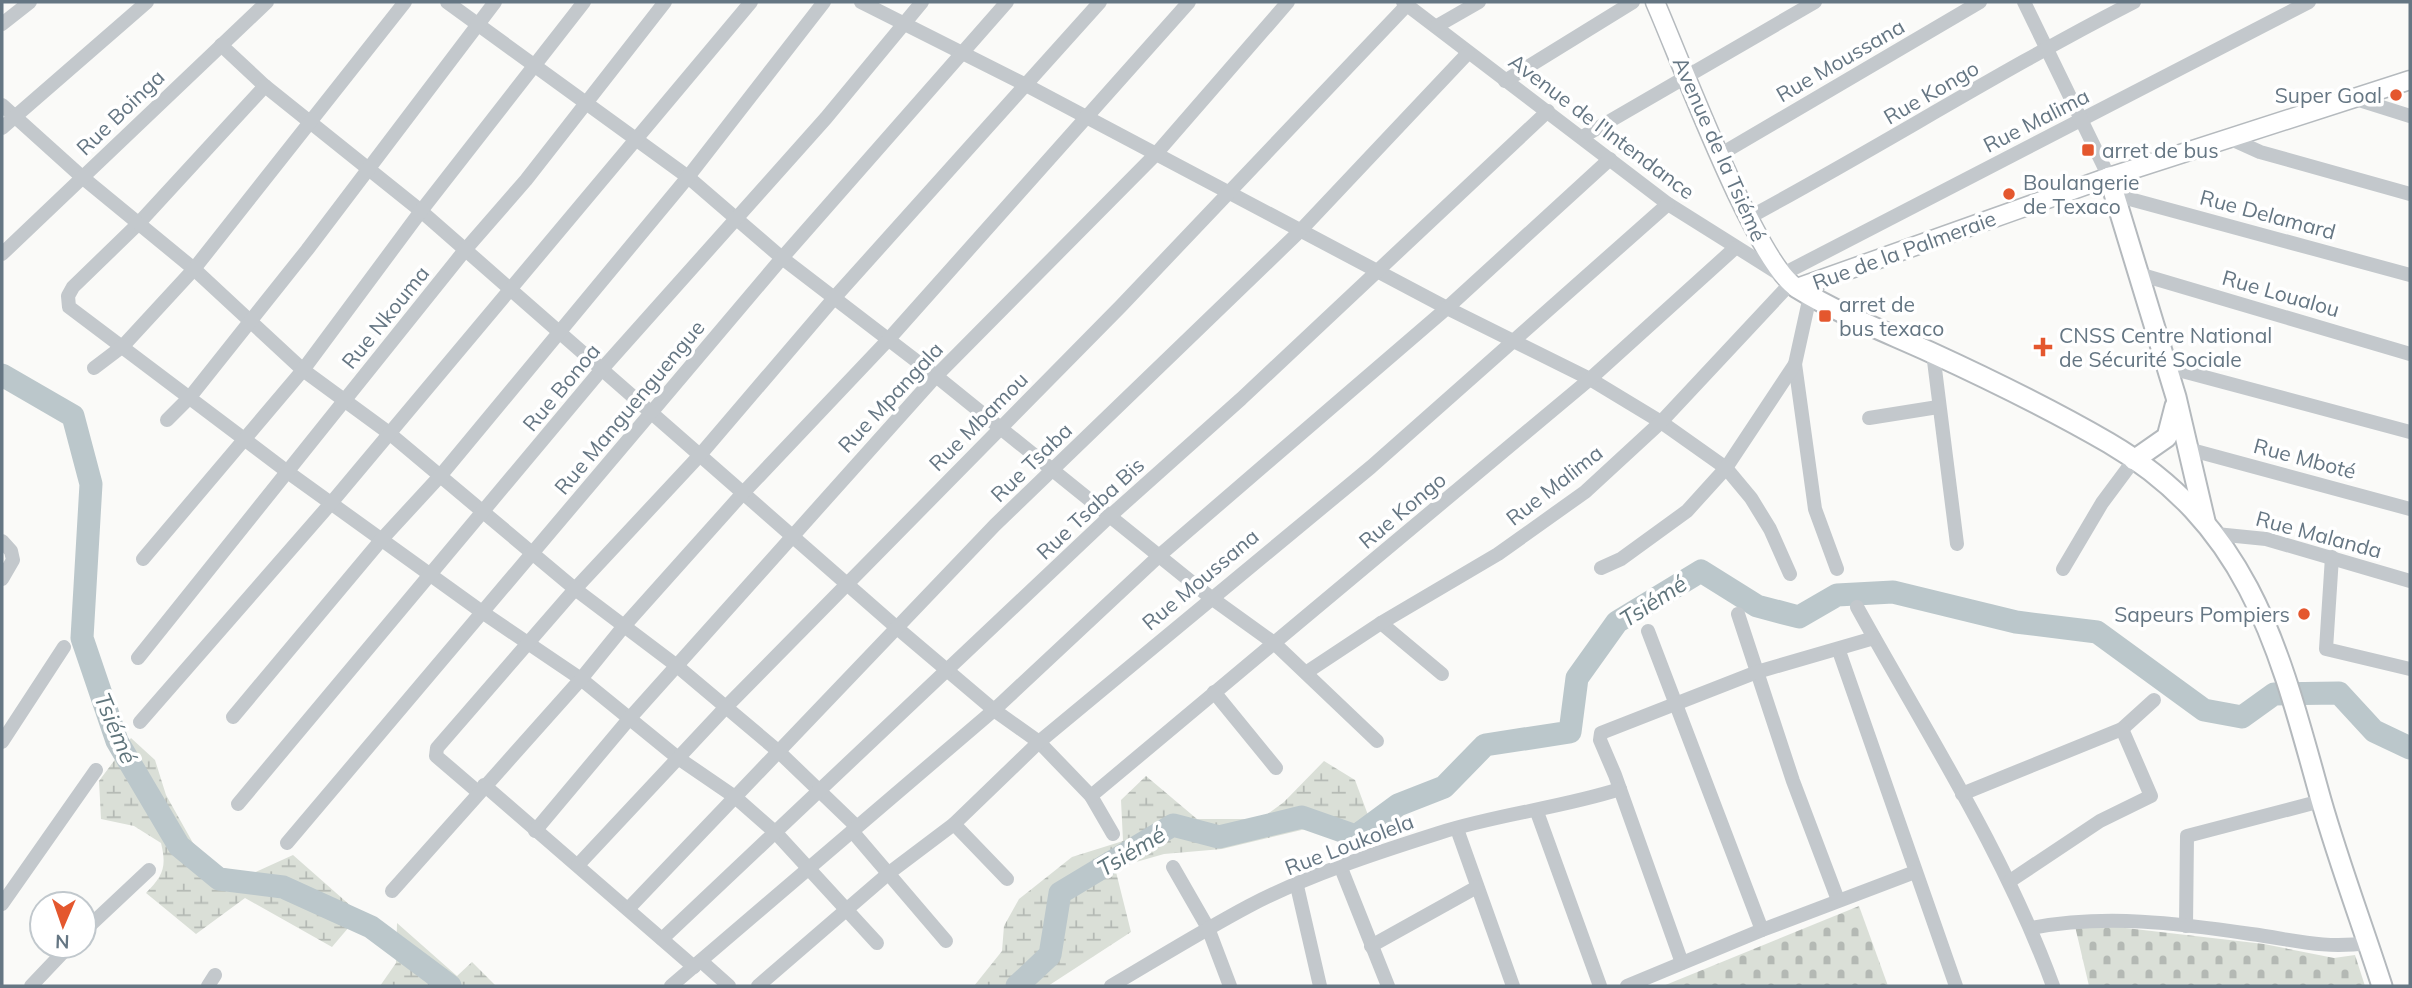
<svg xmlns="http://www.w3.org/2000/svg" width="2412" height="988" font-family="Mulish,sans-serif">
	<defs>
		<pattern id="wetland-marsh" width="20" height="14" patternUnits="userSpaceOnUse" patternTransform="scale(1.75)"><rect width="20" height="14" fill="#dadfd7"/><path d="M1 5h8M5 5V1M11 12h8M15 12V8" fill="none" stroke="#b4b9b4"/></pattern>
		<pattern id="cemetery-stones" width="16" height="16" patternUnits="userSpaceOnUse" patternTransform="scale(1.75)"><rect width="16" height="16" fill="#dadfd7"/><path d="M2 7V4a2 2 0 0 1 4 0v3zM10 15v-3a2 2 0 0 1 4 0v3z" fill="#b4b9b4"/></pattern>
	</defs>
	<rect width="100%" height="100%" fill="#fafaf8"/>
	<g fill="url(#wetland-marsh)">
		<path d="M131,738L155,760L166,795L193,843L219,867L251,874L293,855L360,914L332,947L245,898L196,934L146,893C163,876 167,867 161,843L134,826L101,819L99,781Z"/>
		<polygon points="1324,761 1355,780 1378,842 1340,842 1310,828 1222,849 1164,854 1115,868 1131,932 1048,986 974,986 1002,951 1004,926 1019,899 1072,857 1123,841 1121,800 1146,776 1197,819 1261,819 1284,802"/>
		<polygon points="397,923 457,976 472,962 496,986 380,986 396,963"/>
	</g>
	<g fill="url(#cemetery-stones)">
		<polygon points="1859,906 1888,986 1663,986"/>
		<polygon points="2074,922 2264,944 2334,958 2355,955 2365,986 2089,986"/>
	</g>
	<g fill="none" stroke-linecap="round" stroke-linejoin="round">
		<g stroke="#bbc7cb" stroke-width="23">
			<polyline points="2,375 73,416 91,484 82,638 117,741 179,846 219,879 283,887 371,927 450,986"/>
			<polyline points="1017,986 1050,955 1060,893 1173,825 1219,837 1302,817 1356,836 1398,805 1444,787 1485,745 1570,732 1577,678 1617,622 1701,571 1757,606 1799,617 1837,595 1893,592 2016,622 2097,632 2204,710 2242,717 2274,694 2339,693 2374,731 2410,748"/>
		</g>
		<defs>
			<path id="major" d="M1655,2C1679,56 1756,264 1797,288L2109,177L2410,80"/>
			<g id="highway">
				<polyline points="2109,177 2176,397 2205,521"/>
				<path d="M1797,288C1839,314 1886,332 1930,352C1991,380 2052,410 2109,443C2252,527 2280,653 2321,800C2339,863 2362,924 2382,986"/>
				<polyline points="2134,460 2167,437 2175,406"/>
			</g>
		</defs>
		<use href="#major" stroke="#b5babe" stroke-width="21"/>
		<use href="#highway" stroke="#b4b9bd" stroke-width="23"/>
		<g stroke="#c3c8cc" stroke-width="14">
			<polyline points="447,2 688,177 782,258 936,376 1210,597 1274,643 1377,741"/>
			<polyline points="861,2 1024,84 1447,308 1590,379 1661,422 1726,468 1751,498 1770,529 1790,574"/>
			<polyline points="1403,2 1668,204 1781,275 2309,2"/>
			<polyline points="2024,2 2109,177"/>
			<polyline points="2,24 30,2"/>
			<polyline points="1437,26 1479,2"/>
			<polyline points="221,45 265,86 421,211 896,627 994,710 1039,742 1091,796 1113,834"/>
			<polyline points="1505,81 1633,2"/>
			<polyline points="265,86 138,224 73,287 68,296 69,307 289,473 482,612 581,679 678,758 735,797 776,833 877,943"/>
			<polyline points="2356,99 2410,116"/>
			<polyline points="2,105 82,177 194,269 303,370 389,433 575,589 677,666 778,751 856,826"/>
			<polyline points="2,128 147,2"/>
			<polyline points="1584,136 1815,2"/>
			<polyline points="2229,138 2260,152 2410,194"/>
			<polyline points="1721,154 1980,2"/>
			<polyline points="2115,195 2410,275"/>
			<path d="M1748,218C1878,148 2003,69 2134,2"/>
			<polyline points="2,254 267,2"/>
			<polyline points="2139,274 2410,354"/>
			<polyline points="1933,353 1957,544"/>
			<polyline points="1795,364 1815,509 1837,569"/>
			<polyline points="2167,367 2410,432"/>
			<polyline points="94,368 123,346 194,269 405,2"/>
			<polyline points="1869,418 1938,407"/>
			<polyline points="167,420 190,397 307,250 495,2"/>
			<polyline points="2188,449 2410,509"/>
			<polyline points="2216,534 2266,539 2410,581"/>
			<polyline points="2,541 11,551 13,560 2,579"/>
			<polyline points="2332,557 2326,649 2410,669"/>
			<polyline points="143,559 303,370 421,211 584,2"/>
			<polyline points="1601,568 1621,559 1687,511 1726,468 1795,364 1810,296"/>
			<polyline points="2063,569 2102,503 2134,460"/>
			<path d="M1857,607C1926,732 2004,852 2053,986"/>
			<polyline points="1738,614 1793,781 1838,900"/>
			<polyline points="1381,623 1442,674"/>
			<polyline points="1648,631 1762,930"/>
			<polyline points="1839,651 1956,986"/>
			<polyline points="138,658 465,250 526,180 665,2"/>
			<polyline points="1307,672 1381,623 1498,554 1585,492 1661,422 1790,284"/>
			<polyline points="1214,692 1276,768"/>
			<polyline points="233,717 382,539 441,475 688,177 824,2"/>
			<polyline points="140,722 332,502 751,2"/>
			<polyline points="2,742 64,647"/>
			<polyline points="484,785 694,967"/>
			<polyline points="478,792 436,756 437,748 575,589 700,455 835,297 1100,2"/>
			<polyline points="1962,794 2122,729 2154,700"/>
			<polyline points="1091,796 1590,379 1735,248"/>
			<polyline points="238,804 602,369 826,118 922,2"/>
			<polyline points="1537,812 1600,986"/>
			<polyline points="954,824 1007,879"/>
			<polyline points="1457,829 1513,986"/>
			<polyline points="535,831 629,719 936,376 1155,155 1288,2"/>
			<polyline points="852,831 946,941"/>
			<polyline points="287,843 782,258 1007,2"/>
			<polyline points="578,865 725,708 1121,306 1407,5"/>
			<polyline points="1173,867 1208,928 1230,986"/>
			<polyline points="1341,868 1388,986"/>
			<polyline points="2010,881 2100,821 2151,796 2122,729"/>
			<polyline points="1297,886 1320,986"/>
			<polyline points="392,891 581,679 624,626 743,493 888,340 1189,2"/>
			<polyline points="2,904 96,770"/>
			<polyline points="629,908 995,525 1300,231 1468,53"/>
			<polyline points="2186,926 2187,836 2321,801"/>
			<path d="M2032,928C2104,914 2178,923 2251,934C2296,940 2322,949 2368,943"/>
			<polyline points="84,931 149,870"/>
			<polyline points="662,939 1110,516 1241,399 1548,111"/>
			<polyline points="1371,946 1477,887"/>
			<polyline points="701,961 729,986"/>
			<polyline points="1682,963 1615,775 1600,740 1601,733 1757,672 1874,638"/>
			<polyline points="31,986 69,946"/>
			<polyline points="208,986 215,975"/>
			<polyline points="671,986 994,710 1160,555 1447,308 1610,159"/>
			<polyline points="758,986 889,873 954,824 1039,742 1371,467 1668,204"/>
			<path d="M1111,986C1157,959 1202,931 1249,906C1308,875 1376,853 1439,833C1498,814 1561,808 1620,789"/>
			<polyline points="1627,986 1762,930 1915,872"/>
		</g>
		<use href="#major" stroke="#fff" stroke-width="18"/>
		<use href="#highway" stroke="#fff" stroke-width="19"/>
	</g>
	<g fill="#e4572e" stroke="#fff" stroke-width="2.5">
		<circle cx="2396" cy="95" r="7"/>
		<rect x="2081" y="143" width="14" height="14" rx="3.5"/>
		<circle cx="2009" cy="194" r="7"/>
		<rect x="1818" y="309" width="14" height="14" rx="3.5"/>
		<path d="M2039.5 336.5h7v7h7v7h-7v7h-7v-7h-7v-7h7z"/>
		<circle cx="2304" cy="614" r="7"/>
	</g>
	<g text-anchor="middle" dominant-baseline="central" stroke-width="7" stroke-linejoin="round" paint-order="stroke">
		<g font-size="21" fill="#657683" stroke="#fff">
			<text transform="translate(1840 60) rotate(-30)">Rue Moussana</text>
			<text transform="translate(1931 92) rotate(-30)">Rue Kongo</text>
			<text transform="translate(120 112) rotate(-44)">Rue Boinga</text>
			<text transform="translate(2036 120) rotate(-27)">Rue Malima</text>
			<text transform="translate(1602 126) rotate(37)">Avenue de l'Intendance</text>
			<text transform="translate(1720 149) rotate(66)">Avenue de la Tsiémé</text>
			<text transform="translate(2268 214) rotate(15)">Rue Delamard</text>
			<text transform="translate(1904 250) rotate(-20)">Rue de la Palmeraie</text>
			<text transform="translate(2281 293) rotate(16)">Rue Loualou</text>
			<text transform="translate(385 317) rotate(-51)">Rue Nkouma</text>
			<text transform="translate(561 387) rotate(-50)">Rue Bonoa</text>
			<text transform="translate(890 397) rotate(-47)">Rue Mpangala</text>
			<text transform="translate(629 407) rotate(-50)">Rue Manguenguengue</text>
			<text transform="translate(978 421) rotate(-45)">Rue Mbamou</text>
			<text transform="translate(2305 458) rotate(15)">Rue Mboté</text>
			<text transform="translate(1031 462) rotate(-44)">Rue Tsaba</text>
			<text transform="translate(1554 485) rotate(-38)">Rue Malima</text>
			<text transform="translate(1090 508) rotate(-43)">Rue Tsaba Bis</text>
			<text transform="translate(1402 510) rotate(-40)">Rue Kongo</text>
			<text transform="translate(2319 534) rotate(15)">Rue Malanda</text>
			<text transform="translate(1200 579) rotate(-40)">Rue Moussana</text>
			<text transform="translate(1349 844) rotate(-21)">Rue Loukolela</text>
		</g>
		<g font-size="21" fill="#657683" stroke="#fff" text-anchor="start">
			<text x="2382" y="95" text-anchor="end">Super Goal</text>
			<text x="2102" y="150">arret de bus</text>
			<text x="2023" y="182">Boulangerie<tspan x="2023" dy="24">de Texaco</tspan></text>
			<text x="1839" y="304">arret de<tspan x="1839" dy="24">bus texaco</tspan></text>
			<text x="2059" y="335">CNSS Centre National<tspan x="2059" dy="24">de Sécurité Sociale</tspan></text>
			<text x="2290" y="614" text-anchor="end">Sapeurs Pompiers</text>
		</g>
		<g font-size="23" font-style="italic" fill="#60757c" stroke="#fff">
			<text transform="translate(1653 601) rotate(-33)">Tsiémé</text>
			<text transform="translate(116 728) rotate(67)">Tsiémé</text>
			<text transform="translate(1131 851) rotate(-31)">Tsiémé</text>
		</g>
	</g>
	<rect width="2412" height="988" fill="none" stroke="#657683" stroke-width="7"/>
	<g transform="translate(63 925) rotate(182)"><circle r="33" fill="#ffffff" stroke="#c1c8cd" stroke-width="2"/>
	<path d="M0-5L12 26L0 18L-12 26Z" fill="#e4572e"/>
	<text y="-10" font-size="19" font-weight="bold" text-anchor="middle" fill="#657683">N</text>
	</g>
</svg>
